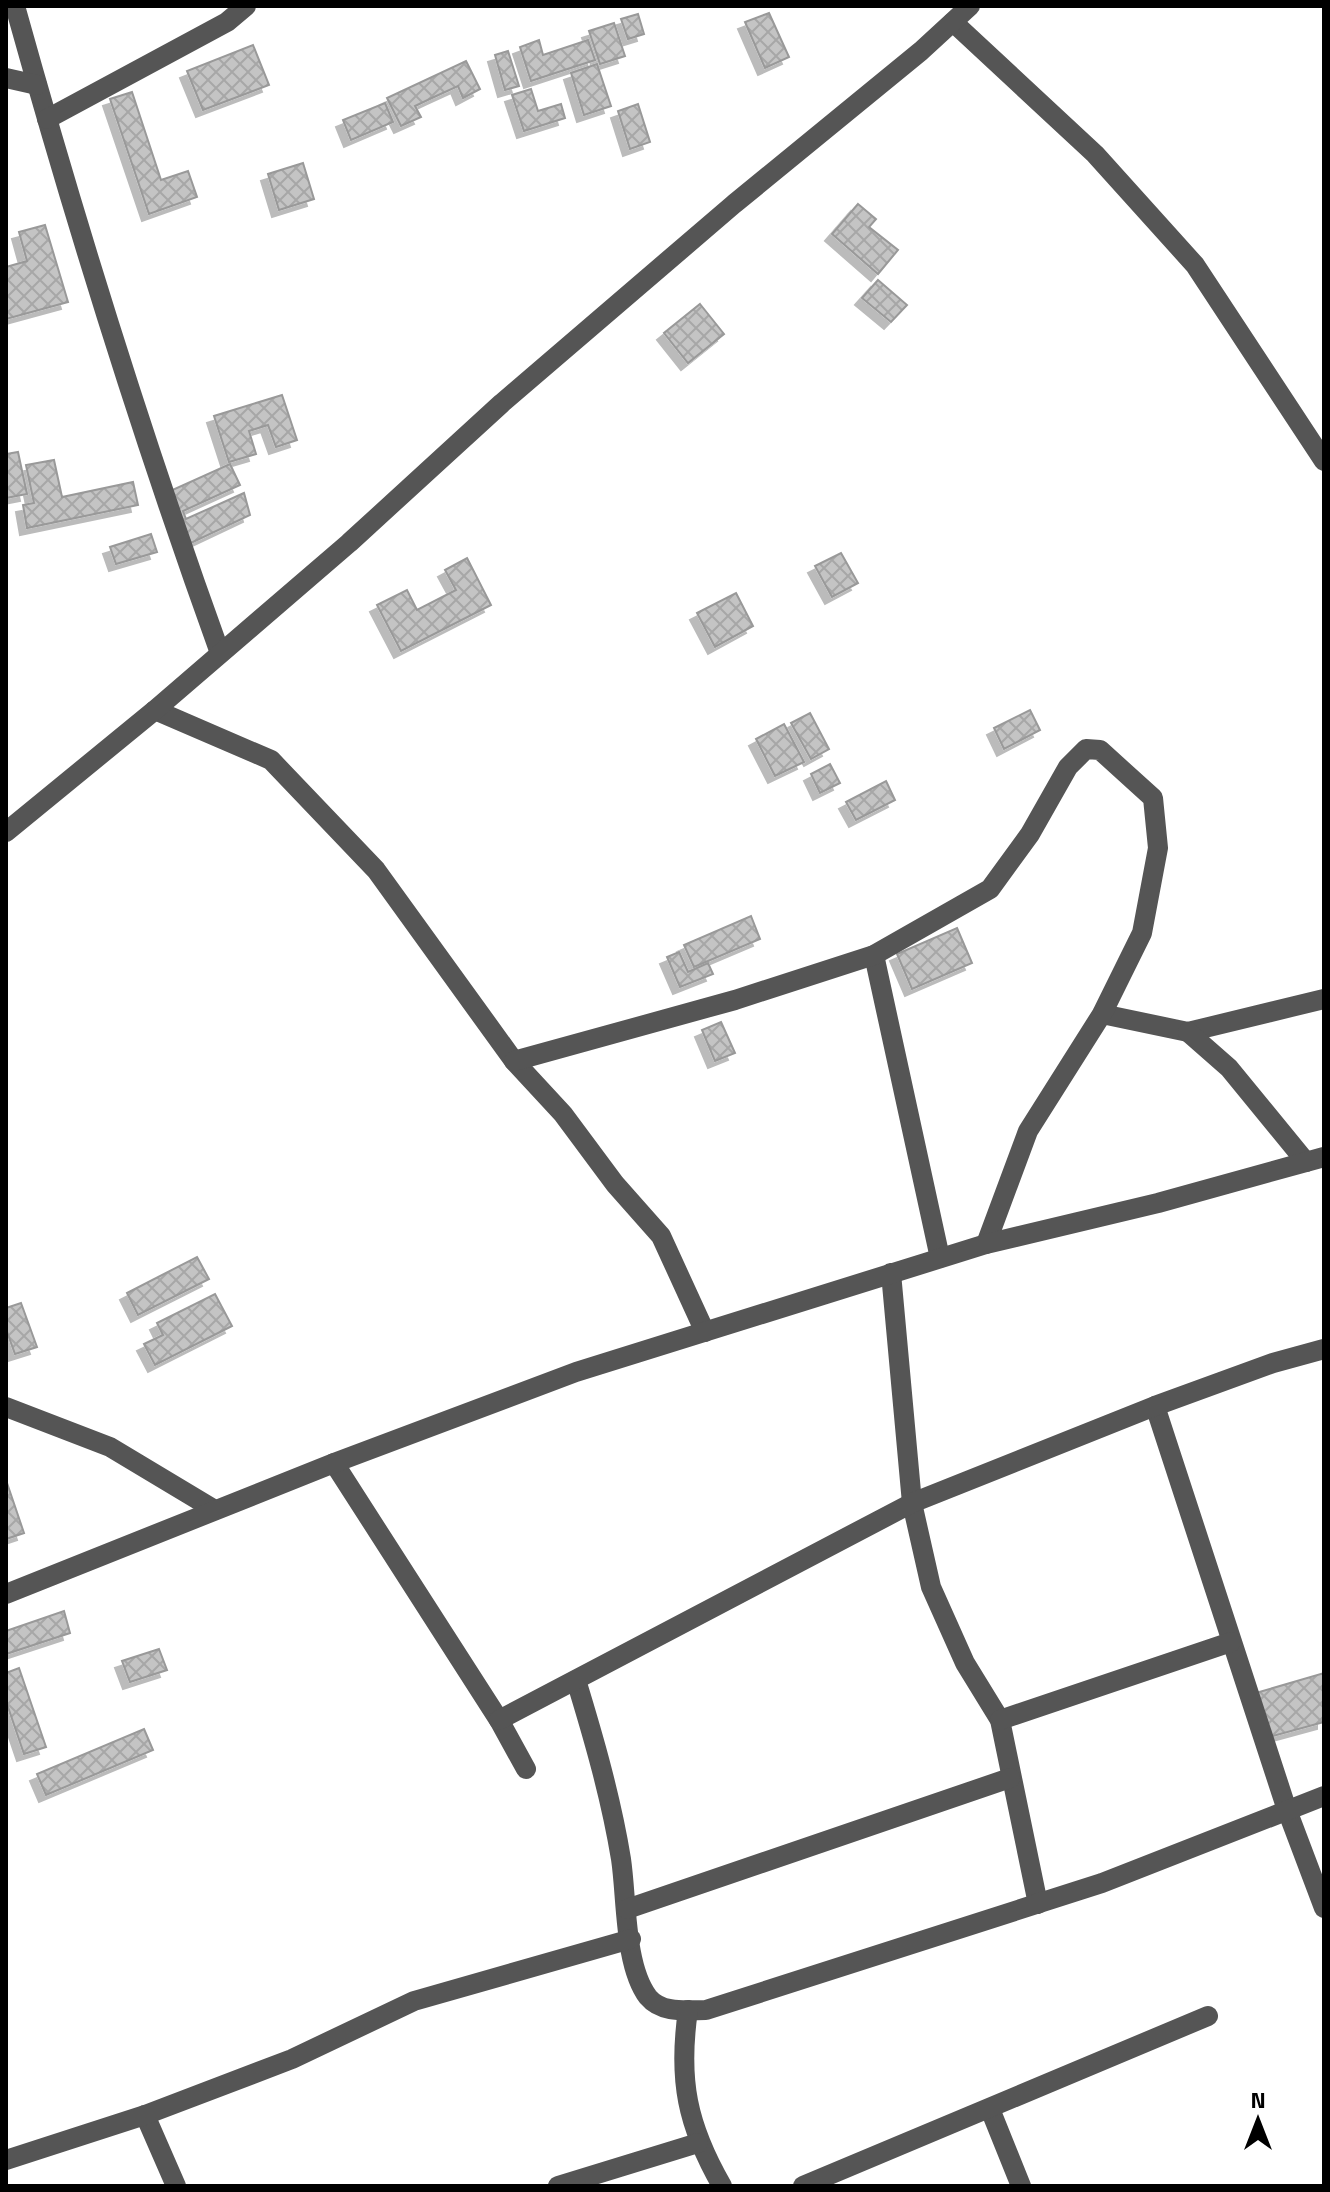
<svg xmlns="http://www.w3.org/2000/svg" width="1330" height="2192" font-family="'Titillium Web',sans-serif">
	<defs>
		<pattern id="building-cross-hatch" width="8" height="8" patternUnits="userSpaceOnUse" patternTransform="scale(2)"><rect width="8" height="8" fill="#c4c4c4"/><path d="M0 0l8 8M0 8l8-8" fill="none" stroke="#a7a7a7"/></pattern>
		<filter id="shadow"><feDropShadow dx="-7" dy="7" stdDeviation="0" flood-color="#0004"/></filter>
	</defs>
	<rect width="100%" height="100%" fill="#fff"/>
	<g fill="url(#building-cross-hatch)" stroke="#999" stroke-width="2" filter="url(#shadow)">
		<polygon points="769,13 789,57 765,68 745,22"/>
		<polygon points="638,14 644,34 628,39 621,19"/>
		<polygon points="614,23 625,56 600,64 589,31"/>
		<polygon points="539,40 543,55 588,40 595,60 531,81 520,47"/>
		<polygon points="253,45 269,85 203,110 187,71"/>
		<polygon points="508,51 519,86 505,90 495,55"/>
		<polygon points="466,61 480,89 463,98 458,86 434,97 415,106 421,117 401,126 387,98"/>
		<polygon points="597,64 611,106 584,115 571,73"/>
		<polygon points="531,89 538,111 561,104 565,118 524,131 512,95"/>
		<polygon points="132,92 161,180 188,171 197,197 149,214 110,99"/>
		<polygon points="385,103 393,122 351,140 343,120"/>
		<polygon points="638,104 650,142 630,149 618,111"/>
		<polygon points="303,163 314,199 279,210 268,174"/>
		<polygon points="858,204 876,219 869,227 898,250 878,274 832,234"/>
		<polygon points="45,225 68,302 6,319 6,267 27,261 19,232"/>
		<polygon points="878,280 907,305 891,322 862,298"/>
		<polygon points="700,304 724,334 688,363 664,333"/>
		<polygon points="282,395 297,440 276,447 268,425 249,431 256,454 229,462 214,416"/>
		<polygon points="18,452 27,494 6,498 6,454"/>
		<polygon points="54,460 62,497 133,482 138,505 27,528 23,505 34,503 26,465"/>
		<polygon points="230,464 240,485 183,511 186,519 244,493 250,515 191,543 168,492"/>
		<polygon points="151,534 157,552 116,564 110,547"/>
		<polygon points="841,553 858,583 832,597 815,566"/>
		<polygon points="467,558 491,605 401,651 377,605 407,590 417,610 456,590 445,570"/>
		<polygon points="736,593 753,626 715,647 697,613"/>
		<polygon points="1030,710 1040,730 1004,749 994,728"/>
		<polygon points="810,713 829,749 811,759 791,723"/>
		<polygon points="784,724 804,762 775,776 756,739"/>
		<polygon points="830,764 840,783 820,793 811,774"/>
		<polygon points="886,781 895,800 856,820 846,802"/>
		<polygon points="751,916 760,939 694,967 684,945"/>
		<polygon points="957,928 972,963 912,989 897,954"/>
		<polygon points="679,952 688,972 708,963 713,974 680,987 667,957"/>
		<polygon points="721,1022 735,1053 715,1061 702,1030"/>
		<polygon points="197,1257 209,1279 138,1315 127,1293"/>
		<polygon points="215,1294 232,1326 155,1365 144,1344 163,1335 157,1323"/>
		<polygon points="21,1303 37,1347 15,1354 6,1329 6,1308"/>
		<polygon points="6,1480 24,1533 6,1539"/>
		<polygon points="64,1611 70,1633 6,1654 6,1631"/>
		<polygon points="159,1649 167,1670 130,1682 122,1661"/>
		<polygon points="19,1668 46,1747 24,1754 6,1701 6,1673"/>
		<polygon points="1324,1673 1324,1722 1269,1737 1256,1693"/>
		<polygon points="144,1729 153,1750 46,1795 37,1774"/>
	</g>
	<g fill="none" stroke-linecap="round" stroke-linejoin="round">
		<g stroke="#555" stroke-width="20">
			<path d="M15,6C76,225 143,440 220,653"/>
			<polyline points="953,22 1095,154 1195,265 1324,461"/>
			<polyline points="6,78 37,85"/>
			<polyline points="47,119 227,22 246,6"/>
			<polyline points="155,710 271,760 376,870 514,1061 563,1114 615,1184 661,1236 705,1332"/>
			<polyline points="6,832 155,710 349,543 502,403 734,204 921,51 970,6"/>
			<polyline points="874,955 940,1258"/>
			<polyline points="1102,1014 1188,1032 1324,999"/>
			<polyline points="1188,1032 1229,1068 1306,1162"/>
			<polyline points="514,1061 735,1000 874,955 990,889 1030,834 1068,767 1086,749 1100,750 1153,798 1158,848 1142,933 1102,1014 1028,1131 986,1244"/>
			<polyline points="891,1273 912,1503 931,1587 965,1663 1000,1720 1038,1904"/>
			<polyline points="1155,1406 1287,1810 1324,1908"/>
			<polyline points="6,1407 110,1447 215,1510"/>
			<polyline points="334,1463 499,1720 526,1769"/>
			<polyline points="6,1594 334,1463 576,1372 986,1244 1158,1203 1324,1157"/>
			<path d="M576,1680C594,1739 611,1798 621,1859C627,1899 624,1965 648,1997C662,2014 687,2010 706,2010L1102,1883L1324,1796"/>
			<polyline points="499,1720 912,1503 1155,1406 1273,1363 1324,1349"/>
			<polyline points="1000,1720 1231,1642"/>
			<polyline points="627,1909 1010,1778"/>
			<path d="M688,2010C678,2080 687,2125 722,2186"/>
			<polyline points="990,2109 1021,2186"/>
			<polyline points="145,2115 176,2186"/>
			<polyline points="6,2160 145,2115 292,2059 414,2001 631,1939"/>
			<polyline points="558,2186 698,2143"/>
			<polyline points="803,2186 1208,2016"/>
		</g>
	</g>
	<rect width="1330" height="2192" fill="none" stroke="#000000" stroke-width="16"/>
	<g transform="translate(1258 2120)" stroke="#ffffff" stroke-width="6" paint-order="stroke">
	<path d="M0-6L14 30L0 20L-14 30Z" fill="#000000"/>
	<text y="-12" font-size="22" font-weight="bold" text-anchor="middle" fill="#000000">N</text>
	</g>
</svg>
